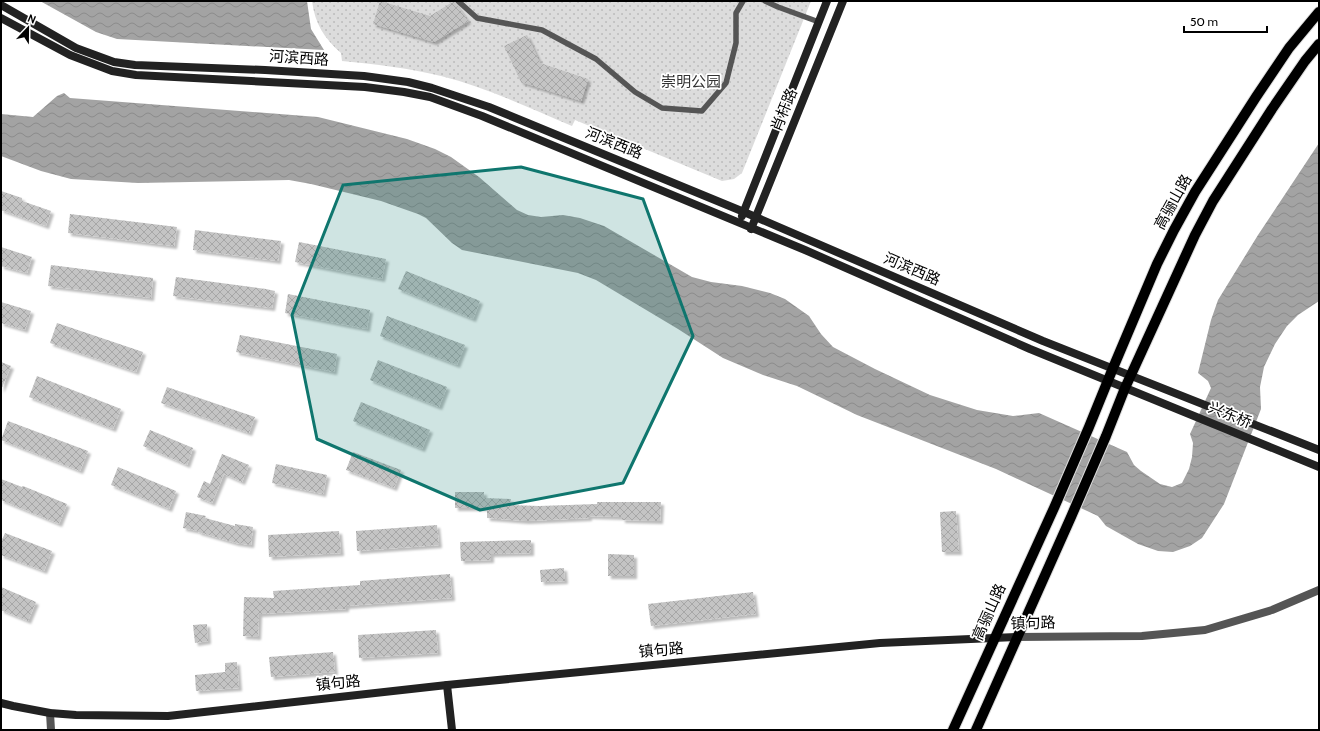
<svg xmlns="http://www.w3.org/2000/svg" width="1320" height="731" font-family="Cabin,'Noto Sans SC',sans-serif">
	<defs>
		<pattern id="park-dots" width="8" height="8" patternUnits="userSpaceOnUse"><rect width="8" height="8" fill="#dcdcdc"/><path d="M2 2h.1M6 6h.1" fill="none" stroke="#bbb" stroke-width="1.8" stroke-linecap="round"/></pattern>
		<pattern id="water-waves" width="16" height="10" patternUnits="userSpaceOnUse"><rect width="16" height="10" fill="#a3a3a3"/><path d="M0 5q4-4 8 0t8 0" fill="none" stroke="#8b8b8b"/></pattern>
		<pattern id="building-cross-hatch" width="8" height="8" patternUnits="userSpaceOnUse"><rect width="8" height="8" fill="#c4c4c4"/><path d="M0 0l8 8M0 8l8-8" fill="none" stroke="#a7a7a7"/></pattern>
		<filter id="shadow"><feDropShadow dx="3" dy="3" stdDeviation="1" flood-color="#0004"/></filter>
	</defs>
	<rect width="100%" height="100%" fill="#fff"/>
	<path fill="url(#park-dots)" d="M312,1H811L742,173L734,179L722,181L575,120L572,126C529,108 486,87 441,76C408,68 375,64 342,61L341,53C324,38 315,24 312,1Z"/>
	<g fill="url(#water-waves)">
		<polygon points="40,1 307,1 311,29 324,50 117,39 96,32"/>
		<polygon points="64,93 70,98 318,117 407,139 435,149 451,157 479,177 517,210 528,215 541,217 563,215 580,218 604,226 692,277 711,282 742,286 770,293 785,299 809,316 821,334 833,347 875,369 930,395 977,410 1013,416 1039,413 1127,452 1134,465 1141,471 1160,484 1172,487 1182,483 1189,469 1192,457 1193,443 1190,434 1211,388 1208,381 1198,373 1211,320 1218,300 1258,235 1319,143 1319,301 1298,315 1287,326 1275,344 1264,367 1260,387 1261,409 1224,504 1202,538 1190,546 1173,552 1158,551 1138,544 1106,526 1098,516 996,469 857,415 797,386 763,375 723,358 678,329 596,280 578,273 462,250 452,243 426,218 418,214 381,201 311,184 289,180 138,183 71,179 41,171 1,156 1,114 33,117 57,96"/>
	</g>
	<g fill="url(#building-cross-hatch)" filter="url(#shadow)">
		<polygon points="380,1 430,16 454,1 468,21 434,42 373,24"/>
		<polygon points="527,35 540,63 588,79 581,101 521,82 504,46"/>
		<polygon points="1,191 22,198 22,201 51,211 46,226 1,210"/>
		<polygon points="70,214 177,227 174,246 68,233"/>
		<polygon points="195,230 281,241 278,261 193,250"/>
		<polygon points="299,242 386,259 382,279 295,262"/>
		<polygon points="1,247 32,257 27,273 1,266"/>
		<polygon points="51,265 153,278 151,298 48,286"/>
		<polygon points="406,271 480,301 473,319 398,289"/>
		<polygon points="176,277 266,289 275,291 272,308 173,296"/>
		<polygon points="288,294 370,310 367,329 285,313"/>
		<polygon points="1,302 31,311 25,330 1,323"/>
		<polygon points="387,316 465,345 457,365 380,336"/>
		<polygon points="57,323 143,352 136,372 50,343"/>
		<polygon points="240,335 337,354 334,372 236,352"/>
		<polygon points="378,360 447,387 439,407 370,380"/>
		<polygon points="1,362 11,366 1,390"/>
		<polygon points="37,376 121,409 113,429 29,397"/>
		<polygon points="167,387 255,417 249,433 161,403"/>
		<polygon points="361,402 430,430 422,449 353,421"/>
		<polygon points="8,421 88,451 80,471 1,440"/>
		<polygon points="150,430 193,448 187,465 143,446"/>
		<polygon points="353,452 401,470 394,488 346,470"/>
		<polygon points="222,454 249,465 242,482 224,474 212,503 197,497 204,481 210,484"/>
		<polygon points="276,464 327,475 323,494 272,483"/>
		<polygon points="118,467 176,491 169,509 111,485"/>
		<polygon points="1,479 22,487 23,486 67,504 59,524 1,500"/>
		<polygon points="455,492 484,492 484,498 511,499 510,505 539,506 597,504 597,502 661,502 660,521 622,520 622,517 589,516 589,518 526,521 487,518 487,508 455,508"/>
		<polygon points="956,511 959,552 942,552 940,512"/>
		<polygon points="186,512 206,516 205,518 235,526 235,524 253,527 251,545 236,543 198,532 198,531 183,528"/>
		<polygon points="437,525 439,545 357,551 356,531"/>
		<polygon points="339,531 341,553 269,557 268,535"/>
		<polygon points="5,533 52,551 44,571 1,555 1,542"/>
		<polygon points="531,540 531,553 491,554 491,560 461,561 460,542"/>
		<polygon points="608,554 634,555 634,576 608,576"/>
		<polygon points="564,568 565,581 541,582 540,570"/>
		<polygon points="450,574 452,598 346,606 346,609 259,614 258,637 243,636 244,597 274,598 273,591 360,585 360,581"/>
		<polygon points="1,587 36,602 28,621 1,610"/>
		<polygon points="753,592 756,614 651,626 648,604"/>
		<polygon points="207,624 208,641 195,643 193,625"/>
		<polygon points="436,630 438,653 359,658 358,635"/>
		<polygon points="333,652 335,672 271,677 269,657"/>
		<polygon points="237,662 239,688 196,691 195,675 225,672 225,663"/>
	</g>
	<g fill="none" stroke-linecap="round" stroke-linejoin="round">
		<defs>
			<g id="primary">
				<polyline points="953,730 1054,508 1089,427 1113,368 1157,264 1174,230 1195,192 1256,97 1289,48 1319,12"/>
				<polyline points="976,730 1071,517 1106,436 1125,388 1195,235 1213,201 1272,109 1305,61 1319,44"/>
			</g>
		</defs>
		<use href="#primary" stroke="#dbdbdb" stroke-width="12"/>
		<g stroke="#555" stroke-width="5.5">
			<polyline points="458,1 477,18 542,30 596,59 635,92 662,108 702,111 726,83 736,43 736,13 743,1"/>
			<polyline points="765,1 778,7 819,22"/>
		</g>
		<g stroke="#555" stroke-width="8">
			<polyline points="1016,637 1142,636 1205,630 1272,610 1319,590"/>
			<polyline points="50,713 51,730"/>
		</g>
		<g stroke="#222" stroke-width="8">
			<polyline points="1,5 76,48 114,62 135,65 265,70 364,76 408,82 432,88 489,107 744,212 1043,341 1319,450"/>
			<polyline points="1,18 70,55 112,71 136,75 365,87 404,92 430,97 482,116 805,250 1030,349 1319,467"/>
			<polyline points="742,216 827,1"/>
			<polyline points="751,229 843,1"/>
			<polyline points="447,685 452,730"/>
			<polyline points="1,703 13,706 50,713 76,715 168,716 447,685 880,643 1016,637"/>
		</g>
		<use href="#primary" stroke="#000" stroke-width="10"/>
	</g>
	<path fill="#0f766e" fill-opacity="0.2" stroke="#0f766e" stroke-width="3" stroke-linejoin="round" d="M521,167L643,199L693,336L623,483L480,510L317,439L292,315L343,185Z"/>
	<g text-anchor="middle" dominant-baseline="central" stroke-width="3.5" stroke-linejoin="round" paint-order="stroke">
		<g font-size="15" fill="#000" stroke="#fff">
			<text transform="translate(299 58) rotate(4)">河滨西路</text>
			<text transform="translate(784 110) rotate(-68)">肖杆路</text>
			<text transform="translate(614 143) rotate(22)">河滨西路</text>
			<text transform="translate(1173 202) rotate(-61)">高骊山路</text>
			<text transform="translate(912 269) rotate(23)">河滨西路</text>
			<text transform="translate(1230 415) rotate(22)">兴东桥</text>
			<text transform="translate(989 612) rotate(-66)">高骊山路</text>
			<text transform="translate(1033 623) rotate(-1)">镇句路</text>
			<text transform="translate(661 650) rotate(-5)">镇句路</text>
			<text transform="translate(338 683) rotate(-6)">镇句路</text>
		</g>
		<g font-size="15" fill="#333" stroke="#fff">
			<text x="691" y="82">崇明公园</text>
		</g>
	</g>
	<rect width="1320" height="731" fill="none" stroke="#000000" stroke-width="4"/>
	<g transform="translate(28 28) rotate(22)" stroke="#ffffff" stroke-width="3" paint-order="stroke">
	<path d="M0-3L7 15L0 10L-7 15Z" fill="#000000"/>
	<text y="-6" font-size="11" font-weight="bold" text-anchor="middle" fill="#000000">N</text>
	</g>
	<path d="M1184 26v6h83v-6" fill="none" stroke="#000000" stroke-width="2"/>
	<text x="1190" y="26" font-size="12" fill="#000000" stroke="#ffffff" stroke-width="3" paint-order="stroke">50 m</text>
</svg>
